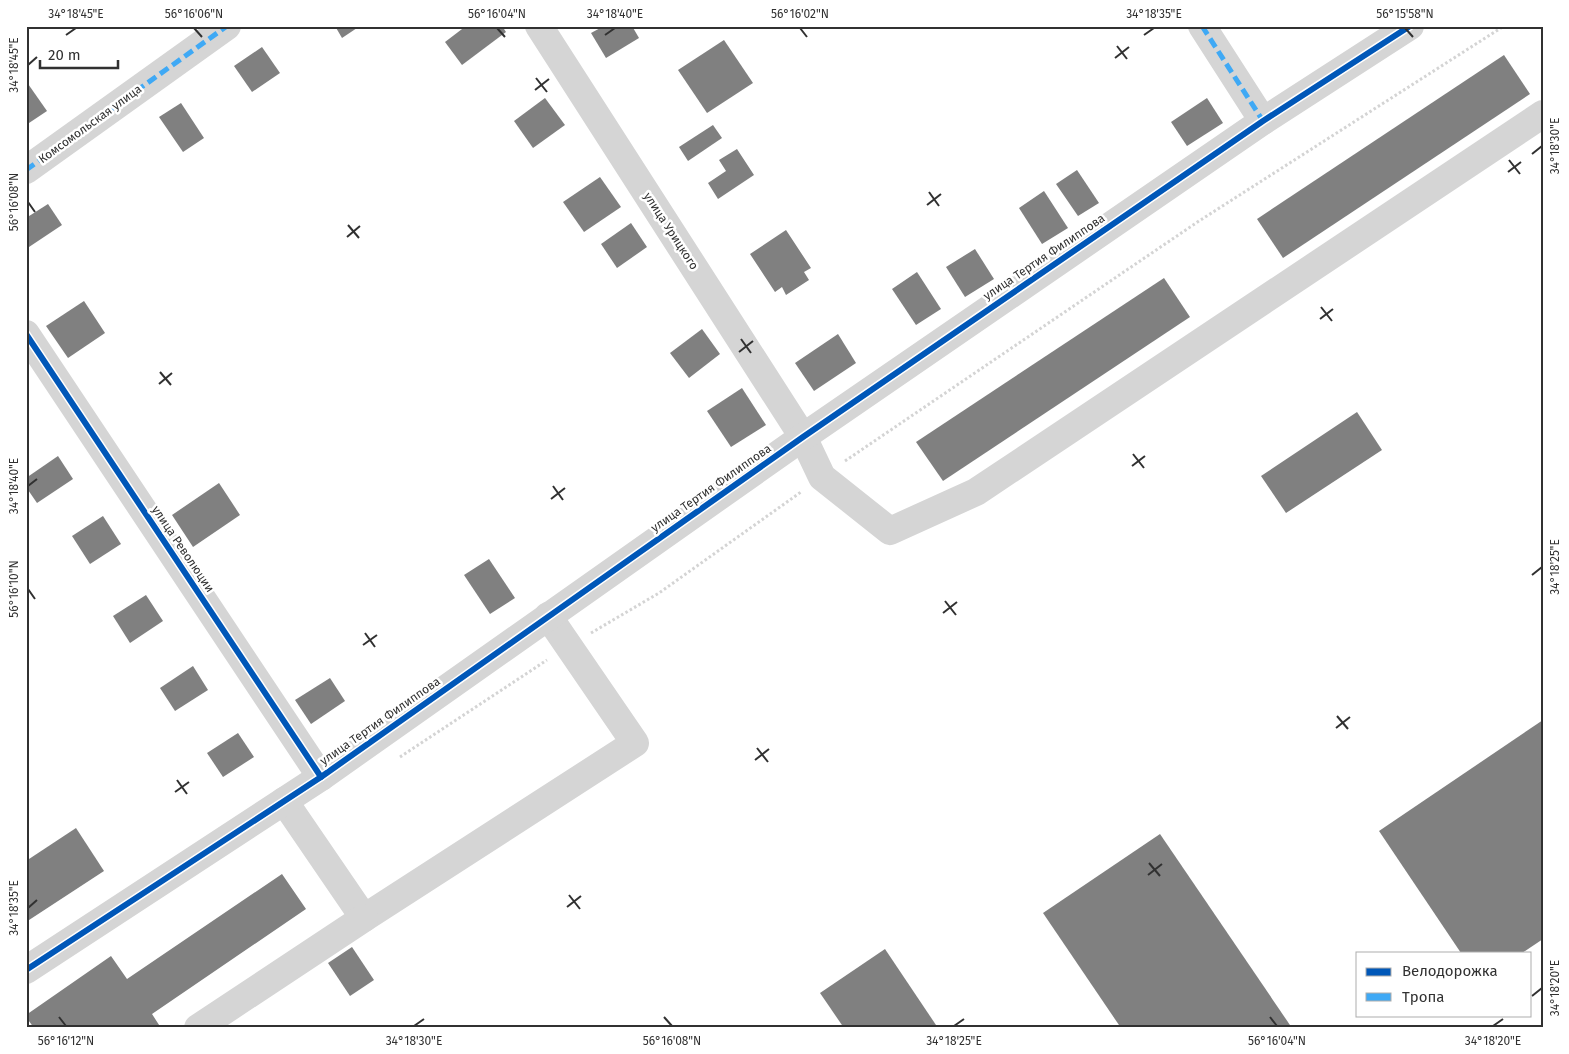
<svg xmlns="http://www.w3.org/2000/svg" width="1569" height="1054" font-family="'Fira Sans',sans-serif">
	<rect width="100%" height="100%" fill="#fff"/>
	<g fill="#808080">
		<polygon points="335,26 360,26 342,38"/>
		<polygon points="466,26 502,26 506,32 462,65 445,42"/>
		<polygon points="604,26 632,26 639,38 606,58 591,33"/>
		<polygon points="724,40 753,83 707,113 678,70"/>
		<polygon points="262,47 280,73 252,92 234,66"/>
		<polygon points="1504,55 1530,94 1283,258 1257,219"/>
		<polygon points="26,81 47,111 26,125"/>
		<polygon points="545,98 565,125 533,148 514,121"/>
		<polygon points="1207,98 1223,123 1187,146 1171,122"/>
		<polygon points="181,103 204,138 183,152 159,117"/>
		<polygon points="713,125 722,138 688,161 679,147"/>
		<polygon points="737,149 754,175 718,199 708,183 726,171 719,160"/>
		<polygon points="1077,170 1099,203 1078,216 1056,184"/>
		<polygon points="600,177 621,207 584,232 563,202"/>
		<polygon points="1044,191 1068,228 1042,244 1019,208"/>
		<polygon points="48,204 62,225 26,249 26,218"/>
		<polygon points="631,223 647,247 617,268 601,244"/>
		<polygon points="786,230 811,268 804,272 809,280 786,295 782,287 775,292 750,254"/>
		<polygon points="975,249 994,279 965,297 946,267"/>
		<polygon points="917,272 941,309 916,325 892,289"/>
		<polygon points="1164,278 1190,317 943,481 916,442"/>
		<polygon points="84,301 105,333 68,358 46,326"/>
		<polygon points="702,329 720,354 689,378 670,353"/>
		<polygon points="838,334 856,363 814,391 795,363"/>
		<polygon points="742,388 766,425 731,447 707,411"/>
		<polygon points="1357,412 1382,450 1286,513 1261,476"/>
		<polygon points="58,456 73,479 37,503 26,487 26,478"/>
		<polygon points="219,483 240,515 193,547 172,515"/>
		<polygon points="103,516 121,544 90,564 72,536"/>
		<polygon points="489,559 515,598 490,614 464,575"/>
		<polygon points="146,595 163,621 130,643 113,616"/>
		<polygon points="193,666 208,690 175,711 160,688"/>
		<polygon points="330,678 345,701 311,724 295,700"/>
		<polygon points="1543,720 1543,939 1522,953 1461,953 1379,831"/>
		<polygon points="238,733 254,757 223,777 207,753"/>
		<polygon points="76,828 104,871 26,922 26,861"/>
		<polygon points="1160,834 1292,1028 1121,1028 1043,913"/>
		<polygon points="282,874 306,909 152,1014 161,1028 34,1028 26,1017 26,1015 111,956 127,979"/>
		<polygon points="352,947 374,980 350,996 328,963"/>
		<polygon points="885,949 938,1028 844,1028 820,993"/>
	</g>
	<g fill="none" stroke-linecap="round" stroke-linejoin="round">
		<g stroke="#d4d4d4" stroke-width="3" stroke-dasharray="2.5 2.5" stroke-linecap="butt">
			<polyline points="845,461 1199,221 1504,26"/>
			<polyline points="591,633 659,593 801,492"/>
			<polyline points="400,757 547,660"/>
		</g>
		<g stroke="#d5d5d5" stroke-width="28">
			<polyline points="539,26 803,437 822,477 890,531 976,492 1543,114"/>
			<polyline points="1202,26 1263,121"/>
			<polyline points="26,170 227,26"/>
			<polyline points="26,334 321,777"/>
			<polyline points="284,801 364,918 635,743 548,616"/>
			<polyline points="26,970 321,777 803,437 1263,121 1410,26"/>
			<polyline points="198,1028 364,918"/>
		</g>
		<g stroke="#3fa9f5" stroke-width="5" stroke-dasharray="10 5" stroke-linecap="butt">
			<polyline points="1202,26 1263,121"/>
			<polyline points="26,170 227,26"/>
		</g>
		<defs>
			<g id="cycleway">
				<polyline points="26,334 321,777"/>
				<polyline points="26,970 321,777 803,437 1263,121 1410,26"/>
			</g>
		</defs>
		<use href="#cycleway" stroke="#fff" stroke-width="9"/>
		<use href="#cycleway" stroke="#0057b8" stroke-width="6"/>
	</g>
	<path fill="none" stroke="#313131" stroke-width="2" d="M194,28L202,37M497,28L505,37M800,28L807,37M1405,28L1413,37M66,35L76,28M605,35L615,28M1144,35L1154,28M1117,46L1127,59M1115,58L1129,47M28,65L37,57M536,78L547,92M535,90L549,79M1532,154L1542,146M1509,160L1520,174M1508,172L1521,162M929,192L939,206M28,202L35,212M927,205L941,194M348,225L359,238M347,237L360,226M1321,307L1332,321M1320,319L1333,309M741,339L751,353M739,352L753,341M160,372L171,385M159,384L172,373M1133,454L1144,468M1132,466L1145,456M28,486L37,479M553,486L563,500M551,499L565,488M1532,575L1542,567M28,589L35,599M945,601L956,615M943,613L957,602M365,633L375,647M363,645L377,635M1337,716L1348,729M1336,728L1350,717M757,748L768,762M755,760L769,749M177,780L187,794M175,792L189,782M1149,863L1160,876M1148,875L1162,864M569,895L580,909M567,907L581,896M28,908L37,900M1532,996L1542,988M59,1017L66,1026M664,1017L672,1026M1270,1017L1277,1026M414,1026L424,1019M954,1026L964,1019M1493,1026L1503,1019"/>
	<g text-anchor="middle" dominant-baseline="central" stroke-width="5" stroke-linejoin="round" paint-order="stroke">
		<g font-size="12" fill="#313131" stroke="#fff">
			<text transform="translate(90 124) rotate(-36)">Комсомольская улица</text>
			<text transform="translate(671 231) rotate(57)">улица Урицкого</text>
			<text transform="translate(1044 257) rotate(-34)">улица Тертия Филиппова</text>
			<text transform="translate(711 488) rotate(-35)">улица Тертия Филиппова</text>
			<text transform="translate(183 549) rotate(56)">улица Революции</text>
			<text transform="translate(380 721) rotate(-35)">улица Тертия Филиппова</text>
		</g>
	</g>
	<rect width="1569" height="1054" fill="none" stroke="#ffffff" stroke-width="55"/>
	<rect x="1356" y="952" width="175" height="65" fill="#ffffff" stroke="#adadad"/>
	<rect x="1366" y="968" width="25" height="8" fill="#0057b8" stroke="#adadad"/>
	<text x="1402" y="976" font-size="15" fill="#313131">Велодорожка</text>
	<rect x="1366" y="993" width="25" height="8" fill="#3fa9f5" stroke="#adadad"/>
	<text x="1402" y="1002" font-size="15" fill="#313131">Тропа</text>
	<path d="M40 60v8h78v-8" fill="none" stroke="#313131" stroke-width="2.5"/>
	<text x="48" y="60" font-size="15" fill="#313131" stroke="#ffffff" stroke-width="4" paint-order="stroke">20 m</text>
	<rect x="28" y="28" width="1514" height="998" fill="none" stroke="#313131" stroke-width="2"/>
	<g font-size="12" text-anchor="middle" fill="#313131">
		<text x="76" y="18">34°18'45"E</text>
		<text x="194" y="18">56°16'06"N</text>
		<text x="497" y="18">56°16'04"N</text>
		<text x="615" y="18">34°18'40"E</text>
		<text x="800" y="18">56°16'02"N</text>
		<text x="1154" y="18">34°18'35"E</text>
		<text x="1405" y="18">56°15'58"N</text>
		<text transform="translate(14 65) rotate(-90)" y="4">34°18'45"E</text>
		<text transform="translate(1555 146) rotate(-90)" y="4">34°18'30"E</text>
		<text transform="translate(14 202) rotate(-90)" y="4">56°16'08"N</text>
		<text transform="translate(14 486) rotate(-90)" y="4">34°18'40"E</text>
		<text transform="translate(1555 567) rotate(-90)" y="4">34°18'25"E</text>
		<text transform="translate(14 589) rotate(-90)" y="4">56°16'10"N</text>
		<text transform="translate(14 908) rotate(-90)" y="4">34°18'35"E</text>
		<text transform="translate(1555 988) rotate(-90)" y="4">34°18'20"E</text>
		<text x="66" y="1045">56°16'12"N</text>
		<text x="414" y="1045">34°18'30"E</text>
		<text x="672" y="1045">56°16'08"N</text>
		<text x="954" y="1045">34°18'25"E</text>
		<text x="1277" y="1045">56°16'04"N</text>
		<text x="1493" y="1045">34°18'20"E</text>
	</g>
</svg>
